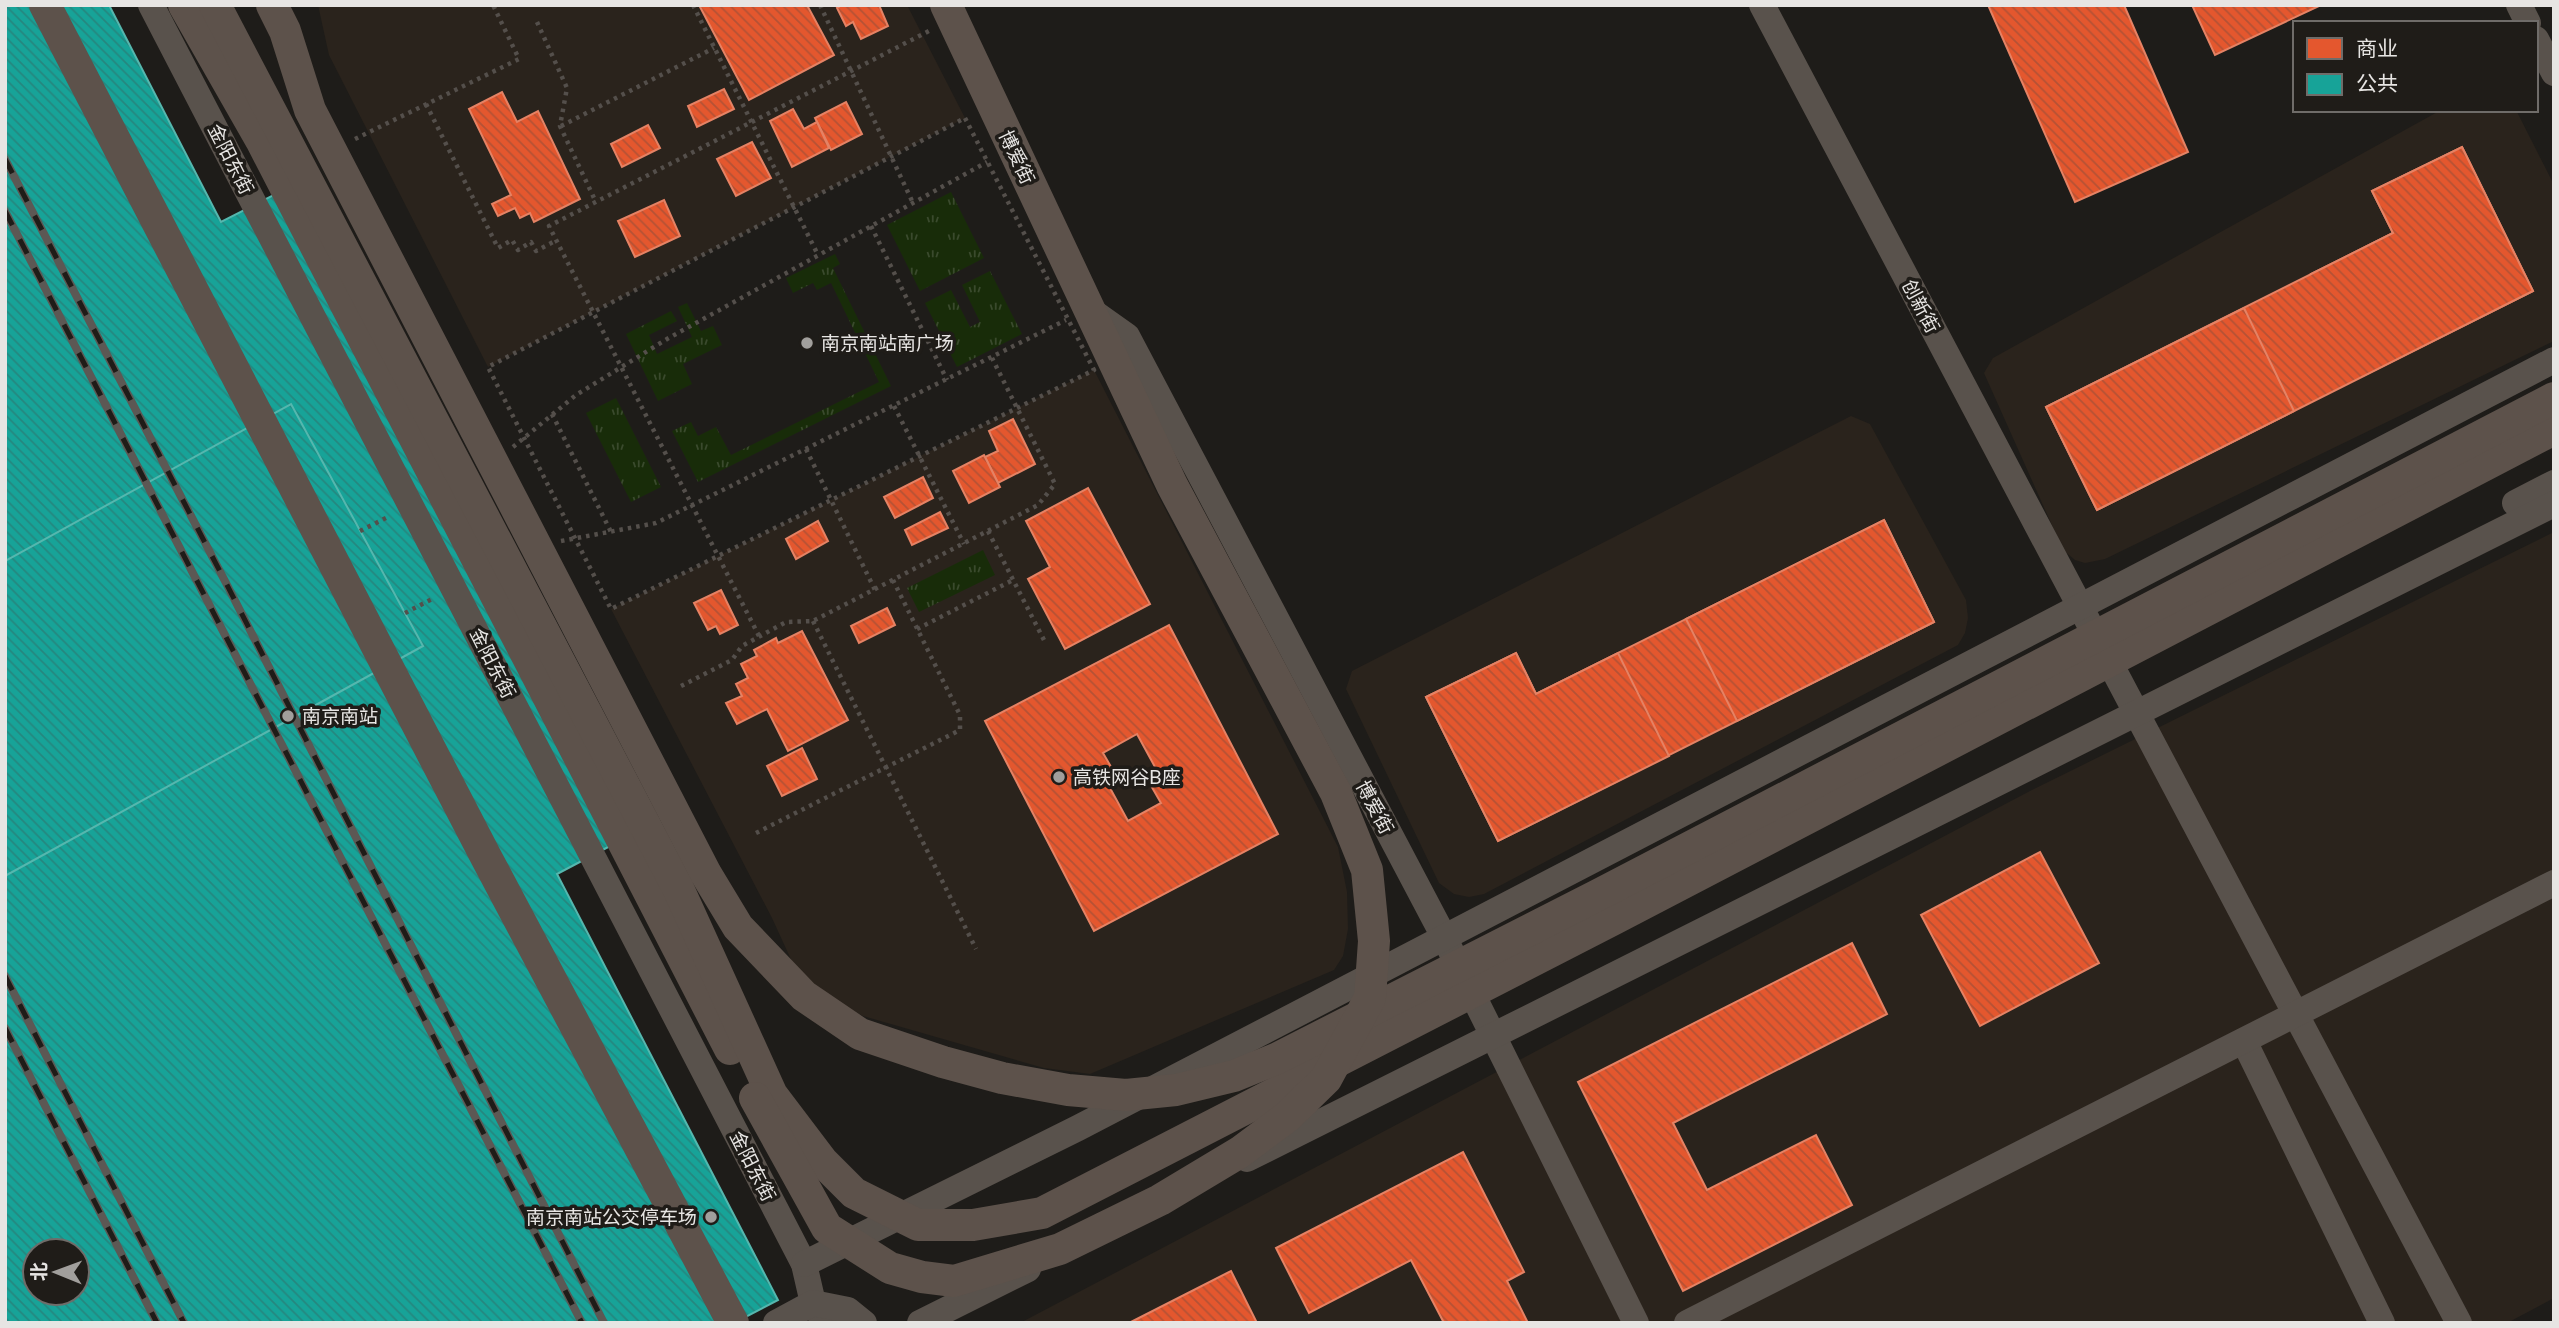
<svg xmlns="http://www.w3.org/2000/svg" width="2559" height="1328" font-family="'Public Sans','Noto Sans SC',sans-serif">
	<defs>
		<pattern id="grass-tufts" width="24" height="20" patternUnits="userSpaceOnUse" patternTransform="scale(1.75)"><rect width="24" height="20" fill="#182c09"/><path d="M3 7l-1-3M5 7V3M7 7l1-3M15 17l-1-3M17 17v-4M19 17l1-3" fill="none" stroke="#3a4a2d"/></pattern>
		<pattern id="shops-back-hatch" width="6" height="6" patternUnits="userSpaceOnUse" patternTransform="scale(1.75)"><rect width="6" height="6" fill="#e4572e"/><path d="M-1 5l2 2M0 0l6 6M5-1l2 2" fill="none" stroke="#b45235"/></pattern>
		<pattern id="public-back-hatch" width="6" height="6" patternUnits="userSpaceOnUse" patternTransform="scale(1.75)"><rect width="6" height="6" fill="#17a398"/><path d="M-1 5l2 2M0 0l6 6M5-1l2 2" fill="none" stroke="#25877f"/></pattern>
	</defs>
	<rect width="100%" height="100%" fill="#1e1c19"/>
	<g fill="#2a231c">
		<polygon points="318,5 907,5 965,118 488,367 329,55"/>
		<polygon points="2441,110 2516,110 2554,185 2554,341 2105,559 2085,563 2075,560 2063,550 1984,373 1993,358"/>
		<polygon points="1094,370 1338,847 1347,892 1348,929 1343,956 1334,970 1090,1074 1044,1068 863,1016 818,993 794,966 772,918 611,609"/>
		<polygon points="1851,416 1870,424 1966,600 1968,618 1965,633 1958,645 1484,894 1469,897 1454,894 1439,883 1346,689 1352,671"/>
		<polygon points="2554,532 2554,1298 2507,1323 1020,1323 2030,791"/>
	</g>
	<g fill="url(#grass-tufts)">
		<polygon points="951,192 984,258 920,291 887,225"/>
		<polygon points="835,254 840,264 833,268 891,386 698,482 672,431 691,422 698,436 716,427 731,455 879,382 831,283 817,290 813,283 793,293 786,278"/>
		<polygon points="990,271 1022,334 957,367 925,303 951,290 970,327 980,322 962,285"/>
		<polygon points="687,303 701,331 713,326 722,345 683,364 692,384 658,401 626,334 671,311 677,321 649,335 657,354 692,337 678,307"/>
		<polygon points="616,398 661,487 631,502 586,413"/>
		<polygon points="983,550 995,575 919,612 907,588"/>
	</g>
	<g fill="url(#shops-back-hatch)" stroke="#e58264" stroke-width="2" fill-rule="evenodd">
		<polygon points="699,5 807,5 834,55 749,100"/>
		<polygon points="842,5 879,5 888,26 861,39 853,22 846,26 837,8"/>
		<polygon points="1988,5 2124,5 2188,152 2075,202"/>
		<polygon points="2192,5 2321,5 2215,55"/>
		<polygon points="724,89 734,109 697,127 688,106"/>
		<polygon points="502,92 517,122 538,111 580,199 534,222 530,213 520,218 515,208 498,216 492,204 511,195 469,109"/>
		<polygon points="846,102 862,134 831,150 815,118"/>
		<polygon points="793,109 804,129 817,122 829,148 792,167 770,121"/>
		<polygon points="648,125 660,148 622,167 611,144"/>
		<polygon points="752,142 771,178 736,196 717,159"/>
		<polygon points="2462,147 2533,291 2363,376 2311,274 2393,233 2372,191"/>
		<polygon points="2462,147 2533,291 2097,510 2046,407 2393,233 2372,191"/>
		<polygon points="664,200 680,236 635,257 618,221"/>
		<polygon points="2244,308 2294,411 2097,510 2046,407"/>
		<polygon points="1013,419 1035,464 998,483 985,457 998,451 989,431"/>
		<polygon points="984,455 1000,487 969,503 953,471"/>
		<polygon points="923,477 933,498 895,518 884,497"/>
		<polygon points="1088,488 1150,604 1065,649 1028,579 1050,567 1026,521"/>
		<polygon points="940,512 948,528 912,545 905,530"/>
		<polygon points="1884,520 1934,622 1498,841 1426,697 1516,653 1536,694"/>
		<polygon points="1884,520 1934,622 1737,721 1686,619"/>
		<polygon points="818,521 828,541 796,559 786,539"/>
		<polygon points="721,590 738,625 720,634 716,626 708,630 694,603"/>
		<polygon points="887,608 895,625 859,643 851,626"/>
		<path d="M1169,625L1278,834L1094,931L985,721ZM1137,734L1161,778L1150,784L1161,803L1128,821L1104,777L1114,772L1103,753Z"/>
		<polygon points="802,631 848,720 788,751 767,709 737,724 726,703 742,696 736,684 748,678 741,664 757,656 754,650 776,638 778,643"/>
		<polygon points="1516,653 1536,694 1618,653 1669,756 1498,841 1426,697"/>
		<polygon points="802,748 817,779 782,796 767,766"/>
		<polygon points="2040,852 2099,963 1980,1026 1921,915"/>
		<polygon points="1852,943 1887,1014 1673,1123 1707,1190 1816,1135 1852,1205 1683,1291 1578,1082"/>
		<polygon points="1463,1152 1524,1272 1507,1281 1528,1323 1444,1323 1411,1260 1309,1313 1276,1248"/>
		<polygon points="1231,1271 1257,1323 1129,1323"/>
	</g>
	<g fill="url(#public-back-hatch)" stroke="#55b7ae" stroke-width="2" fill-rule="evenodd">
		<path d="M5,5H109L221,222L295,184L631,835L557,874L778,1300L734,1323H5ZM35,1251H77V1293H35Z"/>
		<polygon points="291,404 423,646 5,876 5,561"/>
	</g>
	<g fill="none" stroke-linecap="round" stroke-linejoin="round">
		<g stroke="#544f4b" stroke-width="4.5" stroke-dasharray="3.5 5" stroke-linecap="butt">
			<polyline points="693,5 818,255"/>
			<polyline points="820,5 913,203"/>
			<polyline points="537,22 567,88 560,126 594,198"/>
			<polyline points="426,104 498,248 512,240 518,250 531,242 536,251 557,240"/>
			<polygon points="965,118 1094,370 611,609 488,367"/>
			<polyline points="561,126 714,48"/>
			<polyline points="355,139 519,59 493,5"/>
			<polyline points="871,226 947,380"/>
			<polyline points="894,406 964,544"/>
			<polyline points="552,414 611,532"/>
			<polyline points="513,447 576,395 667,339 987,162"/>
			<polyline points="806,449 875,590"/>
			<polyline points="360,531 390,516"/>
			<polyline points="988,531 1045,642"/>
			<polyline points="561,541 656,523 1066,320"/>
			<polyline points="405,613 432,599"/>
			<polyline points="813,621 976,949"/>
			<polyline points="917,629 1013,580"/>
			<polyline points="759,636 549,226 929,31"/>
			<polyline points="681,686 732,660 742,646 786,622 813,621 1038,505 1055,484 992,358"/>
			<polyline points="756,833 960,730 960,715 893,580"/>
		</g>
		<g stroke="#59524c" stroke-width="26">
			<polyline points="151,5 804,1264 813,1303 825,1323"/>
			<polyline points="1762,5 2459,1323"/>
			<polyline points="2519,5 2528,23"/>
			<polyline points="2536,39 2554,73"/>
			<polyline points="1089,309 1127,336 1444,937 1636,1323"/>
			<polyline points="2515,503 2554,483"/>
			<polyline points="2244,1041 2382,1323"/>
			<polyline points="1247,1159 2554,504"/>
			<polyline points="804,1264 1078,1128 2554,360"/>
			<polyline points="776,1323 813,1303 848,1310 864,1323"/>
			<polyline points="920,1323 1028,1269"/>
			<polyline points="1687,1323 2554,883"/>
		</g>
		<g stroke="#5d524b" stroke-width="32">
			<polyline points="45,5 486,857 733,1323"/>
			<polyline points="184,5 261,140 730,1049"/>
			<polyline points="215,5 678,888 772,1095 822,1161 854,1193 918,1225 973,1225 1042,1213 1614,919 2554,429"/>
			<polyline points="272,5 285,31 310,110 706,874 738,927 804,996 860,1034 943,1062 1002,1078 1068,1090 1126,1095 1176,1090 1234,1076 1278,1058 1598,895 2554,398"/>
			<polyline points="755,1098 827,1228 890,1268 922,1277 954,1281 1060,1249 1160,1200 1240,1152 1287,1117 1326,1079 1370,998 1374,941 1367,870 1336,793 1172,485 946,5"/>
		</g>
		<defs>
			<g id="rail">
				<polyline points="5,159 226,583 604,1323"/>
				<polyline points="5,211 582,1323"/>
				<polyline points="5,976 184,1323"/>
				<polyline points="5,1028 157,1323"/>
			</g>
		</defs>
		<use href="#rail" stroke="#5c5854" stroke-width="8"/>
		<use href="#rail" stroke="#1f1c18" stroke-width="5" stroke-dasharray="16" stroke-linecap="butt"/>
	</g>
	<g fill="#a19f9c" stroke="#1f1c18" stroke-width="2.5">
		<circle cx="807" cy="343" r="7"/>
		<circle cx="288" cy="716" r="7"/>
		<circle cx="1059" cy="777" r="7"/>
		<circle cx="711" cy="1217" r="7"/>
	</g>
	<g text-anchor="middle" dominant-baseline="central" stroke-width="7" stroke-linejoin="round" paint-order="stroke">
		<g font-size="19" fill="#e7e5e3" stroke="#1f1c18">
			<text transform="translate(1017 157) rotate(65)">博爱街</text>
			<text transform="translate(231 159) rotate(63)">金阳东街</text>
			<text transform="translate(1921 306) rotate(62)">创新街</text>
			<text transform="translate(493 663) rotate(63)">金阳东街</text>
			<text transform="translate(1375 807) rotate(62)">博爱街</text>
			<text transform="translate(753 1166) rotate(63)">金阳东街</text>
		</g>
		<g font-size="19" fill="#e7e5e3" stroke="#1f1c18" text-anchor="start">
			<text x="821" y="343">南京南站南广场</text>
			<text x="302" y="716">南京南站</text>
			<text x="1073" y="777">高铁网谷B座</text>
			<text x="697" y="1217" text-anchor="end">南京南站公交停车场</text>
		</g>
	</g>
	<rect width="2559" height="1328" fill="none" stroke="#e7e5e3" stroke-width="14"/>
	<rect x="2293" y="21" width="245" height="91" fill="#1f1c18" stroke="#6f6c69" stroke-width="2"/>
	<rect x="2307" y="38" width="35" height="21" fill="#e4572e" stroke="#6f6c69" stroke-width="2"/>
	<text x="2356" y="56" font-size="21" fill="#e7e5e3">商业</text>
	<rect x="2307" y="74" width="35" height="21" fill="#17a398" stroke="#6f6c69" stroke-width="2"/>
	<text x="2356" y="91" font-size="21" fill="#e7e5e3">公共</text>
	<g transform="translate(56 1272) rotate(271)"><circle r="33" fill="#1f1c18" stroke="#6f6c69" stroke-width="2"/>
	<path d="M0-5L12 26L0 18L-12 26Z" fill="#a19f9c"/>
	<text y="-10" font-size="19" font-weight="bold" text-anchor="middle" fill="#e7e5e3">北</text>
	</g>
</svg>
